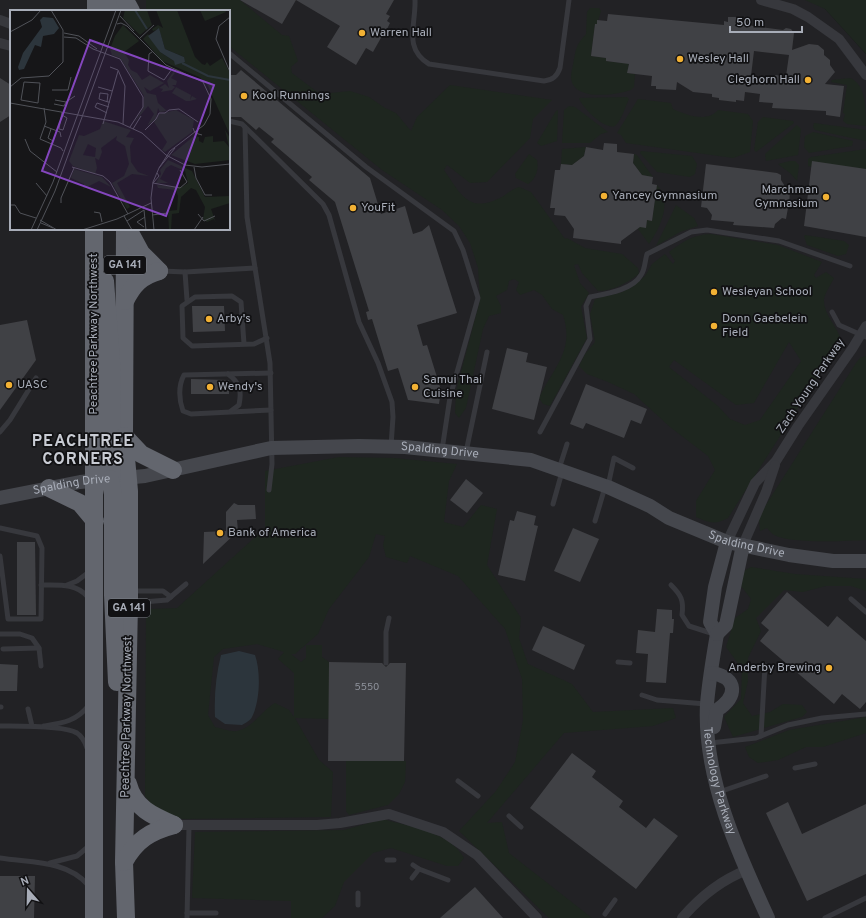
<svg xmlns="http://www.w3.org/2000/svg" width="866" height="918" font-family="Overpass,sans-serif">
	<rect width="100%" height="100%" fill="#161618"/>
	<path fill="#222225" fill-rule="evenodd" d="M0,0H117L118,10L136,8V0H817L866,54V918H0ZM11,11H229V229H11Z"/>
	<g fill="#1e261f" fill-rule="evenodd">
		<path d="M146,0H240L282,35L289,36L298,61L291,67L292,73L320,94L350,91L369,97L385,108L396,113L411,131L417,117L450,85L552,100L533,119L530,138L487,182L470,183L447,165L444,170C460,193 468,214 500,198C507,194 512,189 519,187L531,192L565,239L567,238L585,248L622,254L638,268L639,274C627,283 613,291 598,291L582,273L578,264L574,265L580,283L589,293L581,307L587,338L550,406L543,404L539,398C553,368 575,351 563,315L552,309L542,295L534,290L520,295L516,290L519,282L514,279L509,281L507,290L496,296L501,306V313L489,316L483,329L466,408L459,418L455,413L456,391L480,300L478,268L470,243L459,226L442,210L382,170L229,46V11H146Z"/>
		<polygon points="805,0 866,0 866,54 825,9"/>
		<path d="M590,8H599L601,11L597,24H595L591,56L606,58V61L622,63L629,61L628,73L635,74L634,87L631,90C616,95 572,102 571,77C571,73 572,69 573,65C576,50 575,46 586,34L587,12Z"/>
		<path d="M850,78C866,84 866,110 866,126L847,124L843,121L845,114L843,113L847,85L831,82L832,80Z"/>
		<path d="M627,97L629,99C625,107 622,119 616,125C608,133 581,107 579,98Z"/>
		<path d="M638,99L671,103L673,109C686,115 707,123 718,110L748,114L753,121L750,152L733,158L626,143L621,135L617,133Z"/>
		<polygon points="569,106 575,107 608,132 601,134 590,143 562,143 564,110"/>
		<polygon points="558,110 557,141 541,146 537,143 556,111"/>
		<polygon points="763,117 793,121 794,123 756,152 754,150 758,122"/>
		<polygon points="814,123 866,130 866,141 815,130 813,127"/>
		<polygon points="797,125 801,129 798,155 766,161 765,154"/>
		<polygon points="813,132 853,141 852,146 809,153 804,147 805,136"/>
		<polygon points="586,147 584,156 572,165 561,164 562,149"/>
		<polygon points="866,149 866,169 850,167 812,167 808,166 808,159 811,157"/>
		<polygon points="641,151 692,156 697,164 695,174 690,177 657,172 640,153"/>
		<path d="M529,154L537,160C539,169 536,179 528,184L516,178L515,174Z"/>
		<polygon points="634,154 637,155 653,177 642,175 633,163"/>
		<polygon points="790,161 795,161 799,165 797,181 790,173 778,164"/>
		<path d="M657,185C673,202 660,228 649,244L638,229L647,220L652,221Z"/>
		<polygon points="676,205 694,218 698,226 680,232 656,246"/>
		<path d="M711,234L778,245L822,262L814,275L816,278L826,272L834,278C831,284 825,293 824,299C823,314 837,326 841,340L728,518C714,525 710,523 696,517V501L715,470L708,456L670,427L634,394L608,382L587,374L579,366L585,354L595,342L590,314L595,299L622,292L634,285L645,276L652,264L665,254L673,264L675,261L669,252C684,241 692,235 711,234ZM789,342L801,361L760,420L745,425L730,419L718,406L669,367L674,360L736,405L754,403Z"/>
		<polygon points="805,235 844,241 849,245 846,254 838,256 807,245 804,236"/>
		<path d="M866,356V540C845,541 791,544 774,535C771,533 769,530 767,528L760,531L759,519L762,511L856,363L860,358Z"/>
		<path d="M339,457L394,458L457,464L449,481L444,522L463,527L481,505L497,509L487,565L521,618L519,638L528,664L572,684L593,712L673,708L676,718L653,726L564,733L487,823L502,822L509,853L592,918H549L459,831L496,791L515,762L523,720L522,679L505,629L458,576L410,556L407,563L386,557L383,545L385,536L376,534L369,557L329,609L318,634L295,654H291L301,662L306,658V645H322V657L329,662V719L295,718L319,760L333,772L331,817L183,819L160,815L145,796L146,611L151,609L177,608L265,528V471ZM257,644L284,652L278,659L294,673V717L289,710L275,703C261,711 253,728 237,731C230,732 221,728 215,727L208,715L214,657L223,649Z"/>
		<polygon points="751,567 795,574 866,579 866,591 851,586 826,586 803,592 784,590 756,618 761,631 748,658 748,681 743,703 752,716 770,712 783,704 802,705 807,712 802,717 733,737 724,717 741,699 742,669 726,647 735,618 748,609 751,599 741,586 742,572"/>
		<polygon points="866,717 866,733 823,747 806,747 778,760 758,763 749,757 745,747 789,730"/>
		<polygon points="346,761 406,761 405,782 399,794 388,805 349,815 346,811"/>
		<path d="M383,819C410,827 450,832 464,858L458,866H447L391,848L373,853L344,882L335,906L322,918H291V901L192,898L195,832L344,830Z"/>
	</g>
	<path fill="#2c353c" d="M239,651L255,655C261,672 260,701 252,717C250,721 245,723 242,725L225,724L215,717C214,695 216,675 221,655Z"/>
	<g fill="#404145" fill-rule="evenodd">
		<polygon points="240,0 394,0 386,14 390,16 387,21 390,23 387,29 389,30 385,37 382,36 373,52 366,48 356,65 327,47 340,26 296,0 282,24"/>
		<path d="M608,14L724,25V21L728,22V17H735L750,20L749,25L753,26L783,30L786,28L791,29L794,33L792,50L809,44L818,45L824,50V55L830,60V65L835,72L825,84L844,86L840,117L826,115V111L772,108L773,103L759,102L760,94L745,92L744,101L736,100V102L719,100V98L712,97V94L693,92L677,82L676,90L656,89V86H651L652,76L627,73L629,64L606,61V58L591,56L595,24H597V20L607,21ZM754,51L789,55L786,76L775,75L774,79L751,76Z"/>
		<polygon points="241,70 370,178 381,214 405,206 413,234 422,231 429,225 457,313 417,325 423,346 427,345 441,390 439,404 408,400 398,368 388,371 372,319 368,320 366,312 369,311 335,202 309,180 312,177 271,142 274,139 259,127 256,130 241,117 229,117 230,75 236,75"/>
		<polygon points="0,78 11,85 11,115 0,122"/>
		<polygon points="604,143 617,144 617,152 634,154 633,163 642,175 653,177 652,184 657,185 652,221 647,220 646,228 640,227 621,241 621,244 573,238 574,229 565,216 554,215 555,208 550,208 555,170 560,170 561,164 572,165 584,156 586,147 603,150"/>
		<polygon points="812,161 866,169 866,237 804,226"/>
		<polygon points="706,164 777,173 781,175 781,180 786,188 790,188 789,208 788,208 786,219 782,218 775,224 774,228 733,225 734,222 711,220 712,215 707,208 701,207"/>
		<polygon points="192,306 224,306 225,331 193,332"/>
		<polygon points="27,320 36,360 0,410 0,325"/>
		<polygon points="507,348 528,353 526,362 547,367 534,420 492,409"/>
		<polygon points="191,379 229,380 229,394 191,394"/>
		<polygon points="586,384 647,409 641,424 631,420 624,438 586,423 583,429 570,424"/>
		<polygon points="466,479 483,493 467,513 450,500"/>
		<polygon points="234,503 238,505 255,505 256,519 237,520 238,531 203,564 204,532 226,531 226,512"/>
		<polygon points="517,511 536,516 534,525 538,526 525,581 498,575 510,520 514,521"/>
		<polygon points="573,528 599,539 580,582 554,571"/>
		<polygon points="17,542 35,542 36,615 17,615"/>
		<polygon points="787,592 828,627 837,616 866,641 866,702 860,709 842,694 834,704 760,641 769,630 761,623"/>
		<polygon points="657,609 672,610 672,619 674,619 673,633 670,633 666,683 646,682 648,654 636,653 638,630 655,632"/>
		<polygon points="543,626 585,645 574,670 532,650"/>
		<polygon points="329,662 382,663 386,667 390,663 406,663 404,761 328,761"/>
		<polygon points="0,664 18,665 17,691 0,691"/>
		<polygon points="572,753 596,771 592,777 623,801 619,807 646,828 654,818 678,836 636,889 530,808"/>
		<polygon points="788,802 802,834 866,804 866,874 807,901 766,813"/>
		<polygon points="0,876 35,876 34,918 0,918"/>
		<polygon points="475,887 503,918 440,918"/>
	</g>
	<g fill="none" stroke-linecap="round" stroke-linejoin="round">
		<g stroke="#37383d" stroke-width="5">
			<path d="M415,0C416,25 403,48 429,64L544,81C553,80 557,76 560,68L569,0"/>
			<polyline points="229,53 366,167 454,231 463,250 478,298 450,397 442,450"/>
			<polyline points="229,121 242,124 323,204 329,215 359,322 378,363 392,402 393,417 391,446"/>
			<polyline points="245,127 247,217 270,363 272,464 269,490"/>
			<polyline points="162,271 185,272 255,268"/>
			<polyline points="185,272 187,300"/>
			<polyline points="832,312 839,325 866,337"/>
			<polyline points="244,344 241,302 232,296 195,297 182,306 183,338 192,346 254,344 267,338"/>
			<path d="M271,373L184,375C178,386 179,400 183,411L191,414L271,410"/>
			<path d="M228,374C240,383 242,390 239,405L231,411"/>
			<polyline points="0,432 10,420 36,378"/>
			<path d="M540,432L590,339L586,306L590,297C605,294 633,290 641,275C645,270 645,260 647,254L691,232L707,230L779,241L850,266"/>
			<polyline points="466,452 487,352"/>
			<polyline points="559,469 567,444"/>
			<polyline points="608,486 614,458 633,468"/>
			<polyline points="553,504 562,472"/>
			<polyline points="595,521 605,487"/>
			<polyline points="0,528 37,536 42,548 41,619 8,619 0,556"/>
			<path d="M41,585C59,585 76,583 88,597"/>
			<polyline points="67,585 77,581 89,572"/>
			<path d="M671,585C681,595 684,600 682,615L689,626L714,634"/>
			<polyline points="131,591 163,591 171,597"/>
			<polyline points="851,599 866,612"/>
			<polyline points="131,603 167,600 186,584"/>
			<polyline points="0,634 20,634 32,638 39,648 41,666"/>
			<polyline points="3,649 39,648"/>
			<polyline points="618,662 630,663"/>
			<polyline points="386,663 386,632 389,618"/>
			<polyline points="642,695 657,700 706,704"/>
			<polyline points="0,707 1,707"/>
			<polyline points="28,709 32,726"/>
			<path d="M0,726C17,726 64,725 77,733C83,737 85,742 87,748"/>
			<path d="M44,726C63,723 77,721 89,705"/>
			<polyline points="761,736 765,665"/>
			<polyline points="710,743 756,738 788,725 822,718 866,714"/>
			<polyline points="795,768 815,764"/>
			<polyline points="458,781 478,796"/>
			<polyline points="719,792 766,776"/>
			<polyline points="509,816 521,827"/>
			<path d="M0,858C30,863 67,860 88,885"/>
			<polyline points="387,860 394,860"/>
			<polyline points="50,863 77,856 89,846"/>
			<polyline points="419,869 448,880"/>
			<polyline points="412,878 419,869 413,865"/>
			<polyline points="358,905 358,893"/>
			<polyline points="187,913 216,913"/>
			<polyline points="605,914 615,900"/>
			<polyline points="187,918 189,826"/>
			<polyline points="825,918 866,898"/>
		</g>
		<g stroke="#37383d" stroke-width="10">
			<polyline points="761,0 793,9 808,17 839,39 866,75"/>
			<polyline points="0,20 11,24"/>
			<polyline points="0,43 11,46"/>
			<polyline points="727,542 755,483 776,461 798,426 852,349 866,326"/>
			<polyline points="743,545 766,492 775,465"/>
			<polyline points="174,825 317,825 340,823 389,814 443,832 477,855 537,918"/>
			<path d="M682,918C700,897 721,880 747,870"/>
		</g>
		<g stroke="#45474d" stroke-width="14">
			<path id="s1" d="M0,498L80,482L145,476L271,448L359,446L405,447L531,460L608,487L650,506L669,518L727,542L789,555L833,561H866"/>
			<path id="s2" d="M717,634C713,657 709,681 707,704C703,777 738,853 768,918"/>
			<polyline points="717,634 710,622 715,587 727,542"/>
			<polyline points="717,634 726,625 743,545"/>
			<path d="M712,673C739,678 737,697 717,710L714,727"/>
		</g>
		<g stroke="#63666e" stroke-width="18">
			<polyline points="111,0 111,11"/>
			<polyline points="125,0 131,11"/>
			<polyline points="96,11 96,0"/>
			<polyline points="125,229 124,436 129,491 129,603 124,862 126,918"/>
			<polyline points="128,229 141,253 159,271"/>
			<polyline points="105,281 111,360 112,479"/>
			<path d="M125,301C133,285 141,276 159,271"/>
			<polyline points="124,436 141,454 173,470"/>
			<polyline points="110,479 113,494 113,595 117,682"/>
			<polyline points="49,488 80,503 95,521"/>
			<path d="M128,784C134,808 153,816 174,825"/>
			<path d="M124,862C136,840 151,831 174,825"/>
			<polyline points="94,918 94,229"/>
		</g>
	</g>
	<g fill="#f2b134" stroke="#111113" stroke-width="1.5">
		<circle cx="362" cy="33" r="4"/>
		<circle cx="680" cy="59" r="4"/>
		<circle cx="808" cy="80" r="4"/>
		<circle cx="244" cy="96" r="4"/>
		<circle cx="604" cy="196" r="4"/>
		<circle cx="826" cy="197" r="4"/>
		<circle cx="353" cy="208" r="4"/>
		<circle cx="714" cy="292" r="4"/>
		<circle cx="209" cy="319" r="4"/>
		<circle cx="714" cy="326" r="4"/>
		<circle cx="9" cy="385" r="4"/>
		<circle cx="210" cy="387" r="4"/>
		<circle cx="415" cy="387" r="4"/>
		<circle cx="220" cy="533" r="4"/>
		<circle cx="829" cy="668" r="4"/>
	</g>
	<g text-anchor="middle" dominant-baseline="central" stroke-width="3.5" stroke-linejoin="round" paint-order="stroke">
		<g font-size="10" fill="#8e929b">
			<text x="367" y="687">5550</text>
		</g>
		<g fill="#111113" stroke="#7b7e86" stroke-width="1">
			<rect x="104" y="256" width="42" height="18" rx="3"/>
			<rect x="108" y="599" width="42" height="18" rx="3"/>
		</g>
		<g font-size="11" font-weight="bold" fill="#a8adb8">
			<text x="125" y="265">GA 141</text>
			<text x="129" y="608">GA 141</text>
		</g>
		<g font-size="12" fill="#a8adb8" stroke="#111113" text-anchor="start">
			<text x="370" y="33">Warren Hall</text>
			<text x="688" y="59">Wesley Hall</text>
			<text x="800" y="80" text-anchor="end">Cleghorn Hall</text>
			<text x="252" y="96">Kool Runnings</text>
			<text x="818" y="190" text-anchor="end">Marchman<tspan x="818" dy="14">Gymnasium</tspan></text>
			<text x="612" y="196">Yancey Gymnasium</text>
			<text x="361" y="208">YouFit</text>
			<text x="722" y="292">Wesleyan School</text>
			<text x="217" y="319">Arby's</text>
			<text x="722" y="319">Donn Gaebelein<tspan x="722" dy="14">Field</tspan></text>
			<text x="423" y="380">Samui Thai<tspan x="423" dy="14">Cuisine</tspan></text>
			<text x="17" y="385">UASC</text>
			<text x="218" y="387">Wendy's</text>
			<text x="228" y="533">Bank of America</text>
			<text x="821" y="668" text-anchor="end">Anderby Brewing</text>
		</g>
		<g font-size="12" fill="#a8adb8" stroke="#111113">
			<text transform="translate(94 334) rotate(-90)">Peachtree Parkway Northwest</text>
			<text transform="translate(811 386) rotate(-56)">Zach Young Parkway</text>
			<text stroke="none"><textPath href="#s1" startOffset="445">Spalding Drive</textPath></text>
			<text stroke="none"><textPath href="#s1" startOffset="73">Spalding Drive</textPath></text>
			<text stroke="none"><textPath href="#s1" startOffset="769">Spalding Drive</textPath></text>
			<text transform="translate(127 717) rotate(-89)">Peachtree Parkway Northwest</text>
			<text stroke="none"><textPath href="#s2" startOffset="149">Technology Parkway</textPath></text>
		</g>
		<g font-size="16" font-weight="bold" letter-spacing="1" fill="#c9ccd4" stroke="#111113">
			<text x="83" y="442">PEACHTREE<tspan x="83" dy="18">CORNERS</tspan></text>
		</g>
	</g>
	<g transform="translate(10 10)">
		<rect width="220" height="220" fill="#161618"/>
		<path d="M115,0H137L142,15L130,25L113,8ZM146,0H167L185,47L192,54L195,55L197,52L200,56L212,48L220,63V125L197,74L189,67L152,51L133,29L138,24L150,42L167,53L174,47L155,39L149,19L143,21L142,19L148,15L153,18ZM190,0H215L216,2L195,11ZM113,15L129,31L114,42L119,50L118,55L121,60L127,63L132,70L140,65L154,73L140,81L134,77L137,83L146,85L148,93L157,101L150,102L148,98L146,109L137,116L144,104L138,96L124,113L133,98L134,86L110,48L102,45L100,39L105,26ZM163,62L165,63L161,68L167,71L166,75H162L165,77L162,80L151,82L153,79L149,78L155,74L159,78L157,71ZM166,77L181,85L180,90L182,86L187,89L180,91H176L162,83ZM166,100L184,110L182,122L155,142L152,140L157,132L144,112L149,104ZM93,111L121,120L116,127L124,128L120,136L121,152L128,162L139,166L122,164L107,173L120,197L117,199L102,173L114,166L119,154L115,136L106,130L107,126L91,138L92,142L89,150L85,148L87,158L85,164L63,156L59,151L69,125L74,126L90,119ZM78,134L86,138L85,147L73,145ZM215,120L220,128V150L185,154L161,145L184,126L189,127V131L193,133L195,127L203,126V132L214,131L219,137ZM158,150L182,161L195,187L220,186V193L201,199L206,213L204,209L197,212L193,209L195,197L186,180L181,178L171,187L169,203L162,204L161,220H159L158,201L167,200L168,186L166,180L148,178L147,175L172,177L178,173L175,161L161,155L156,158L150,169L158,173H146L151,164L150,160ZM64,159L92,167L101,177L89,171L73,179L74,174L61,168Z" fill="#1e261f" fill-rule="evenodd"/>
		<path d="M33,7L43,8L49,18L44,24L33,26L31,37L25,35L14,59L9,60L8,57L13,43L32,17L30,10ZM149,18L155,39L174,47L175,52L165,55L164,51L150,42L138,26Z" fill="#2c353c"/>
		<path fill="none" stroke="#2c353c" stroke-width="2" d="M125,0L137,19M172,53L198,66L220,70"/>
		<path fill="none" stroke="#505258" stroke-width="1" d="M110,6L124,21M220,7L209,16L206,29L220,62M107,14L111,13L117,16L156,55L193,72L201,89L200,104L194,115L160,141L149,158M0,22L22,10L31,0M54,23L69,26L87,39M54,27L66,28L83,39L110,49L133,87V97L120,117M130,28L144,15M142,42L139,44L138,61L154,70L162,59M100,57L108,60L115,76L113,114M14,72L30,73L28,93L11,90ZM0,77L11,68L39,66L53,52V20L41,0M88,77L102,81M42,80H58L61,67M45,90L56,92L65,86M97,92L98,84L90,83L89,89L98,92H100M0,93L108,112L132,123L156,145L175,155L192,157L220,154M44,94L54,96L56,92M34,98L36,112L30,129L51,138L53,141M97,103L85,97L87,93L99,97M52,105L57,108L53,120L49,119L52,102M93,114L108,61M34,116L50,122L51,127M183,118L185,123L192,125M41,119L38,128L43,131M123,119L131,106M135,120L146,109L149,103H155L159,100L169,99L188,112M15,129L20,141L47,162M62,157L93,166L100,172L118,204M184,157L186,168L195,185H202M147,163L149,166L143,173L170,178L177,172L170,160M26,173L37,186M51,193V188L64,158M0,195H5L10,203L26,208M84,202L90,203L92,212M188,204L194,211L205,206M142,205L158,203M114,206L122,220M30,210L47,220M117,211L134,200L136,220M31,213L43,218M134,217L127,212L135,207M21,220L43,172L106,0M27,220L45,181L111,0M72,220L107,209L141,193M144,220L141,188L143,172L149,158L165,138M184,220L193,207"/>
		<path fill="#8446be" fill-opacity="0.15" stroke="#8446be" stroke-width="2" d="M80,30L204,75L156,206L32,161Z"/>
		<rect width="220" height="220" fill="none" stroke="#a8adb8" stroke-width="2"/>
	</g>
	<g transform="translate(28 890) rotate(340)" stroke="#111113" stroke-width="3" paint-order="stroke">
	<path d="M0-3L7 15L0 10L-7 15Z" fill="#a8adb8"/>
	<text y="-6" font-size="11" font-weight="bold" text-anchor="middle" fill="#a8adb8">N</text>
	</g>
	<path d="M730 26v6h72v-6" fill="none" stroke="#a8adb8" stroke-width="2"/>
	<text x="736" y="26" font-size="12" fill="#a8adb8" stroke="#111113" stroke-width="3" paint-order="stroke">50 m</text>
</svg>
